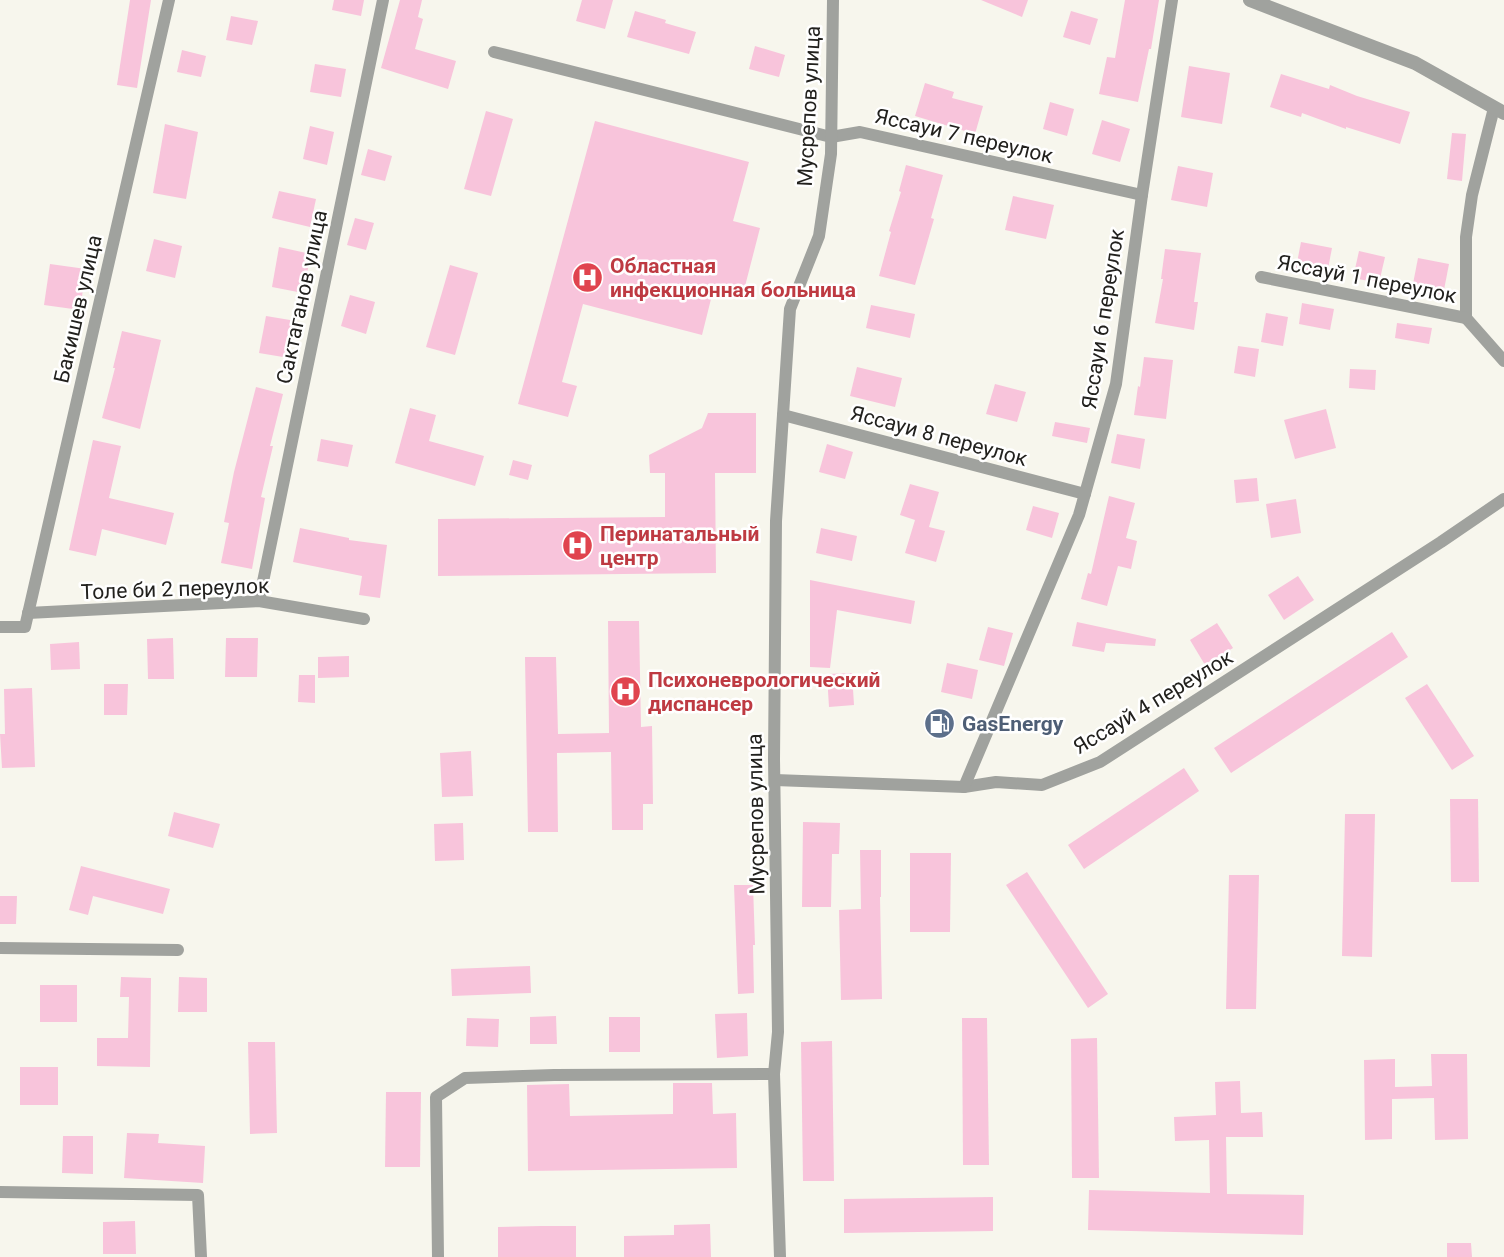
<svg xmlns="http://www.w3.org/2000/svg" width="1504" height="1257" font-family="Roboto,sans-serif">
	<rect width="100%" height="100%" fill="#f7f6ed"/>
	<g fill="#f8c4db">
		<polygon points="130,0 151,0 137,88 117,85"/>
		<polygon points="334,0 364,0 361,16 332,10"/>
		<polygon points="400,0 422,0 418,17 423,19 415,49 456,61 448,89 381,68"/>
		<polygon points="582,0 613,0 605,29 576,21"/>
		<polygon points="981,0 1028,0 1022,17"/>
		<polygon points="1125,0 1159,0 1151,49 1149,49 1138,102 1099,94 1107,57 1115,58"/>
		<polygon points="635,11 666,20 665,23 696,32 689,54 627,37"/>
		<polygon points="1071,11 1098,19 1090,45 1063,37"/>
		<polygon points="231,16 258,21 252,45 226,40"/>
		<polygon points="755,46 785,55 779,77 749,69"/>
		<polygon points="182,50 206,56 201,77 177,72"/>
		<polygon points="315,64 346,69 341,97 310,92"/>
		<polygon points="1189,66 1230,73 1222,124 1181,117"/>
		<polygon points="1281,74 1329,89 1330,85 1357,96 1410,112 1400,144 1346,127 1346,129 1302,113 1301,117 1270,107"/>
		<polygon points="925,83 954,92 952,98 983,106 975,134 915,116"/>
		<polygon points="1050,102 1074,109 1067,136 1043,129"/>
		<polygon points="486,111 513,119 491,196 464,189"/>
		<polygon points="1102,120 1130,129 1120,162 1092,154"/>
		<polygon points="595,121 749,162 733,221 760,228 743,294 714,287 702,335 583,304 562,382 577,386 568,417 518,404"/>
		<polygon points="165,124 198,132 186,199 153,193"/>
		<polygon points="310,126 334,132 327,165 303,159"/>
		<polygon points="1452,133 1466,134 1462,181 1447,179"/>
		<polygon points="368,149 392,156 385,181 361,175"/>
		<polygon points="906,165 943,175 931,218 934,219 915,285 879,276 891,232 889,231 901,192 899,191"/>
		<polygon points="1178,166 1213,173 1207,207 1171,200"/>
		<polygon points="279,191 316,199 310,227 272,218"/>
		<polygon points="1013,196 1054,205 1046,239 1005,230"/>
		<polygon points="355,218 374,223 366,250 347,245"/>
		<polygon points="154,239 182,246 175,278 146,271"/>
		<polygon points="1301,242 1332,248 1327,274 1296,268"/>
		<polygon points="279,247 311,254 303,293 272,287"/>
		<polygon points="1165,249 1201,253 1194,302 1198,302 1194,330 1155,323 1163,279 1161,279"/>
		<polygon points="1359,251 1385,257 1379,283 1353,278"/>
		<polygon points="1418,258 1449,264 1443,295 1412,289"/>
		<polygon points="50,264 86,269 80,310 44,305"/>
		<polygon points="450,265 478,273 455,355 426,347"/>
		<polygon points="350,295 375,302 366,334 341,326"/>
		<polygon points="1302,303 1334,309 1330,330 1299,324"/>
		<polygon points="871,305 915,314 910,338 866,328"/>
		<polygon points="1266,313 1288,317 1283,346 1261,342"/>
		<polygon points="266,316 296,321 289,358 259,353"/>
		<polygon points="1397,323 1432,328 1429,344 1395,338"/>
		<polygon points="122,331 161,340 140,429 102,418 115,368 113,368"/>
		<polygon points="1238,346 1259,349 1255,377 1234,373"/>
		<polygon points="1144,357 1173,360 1166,419 1134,415 1138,386 1140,387"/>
		<polygon points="857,367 902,378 895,407 850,396"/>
		<polygon points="1350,369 1376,370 1375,390 1349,388"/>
		<polygon points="995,384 1026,392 1017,422 986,414"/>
		<polygon points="256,387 283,394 270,446 273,446 261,497 265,498 252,569 221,563 229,523 224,522 234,472"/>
		<polygon points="410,408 436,415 429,441 484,456 475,486 395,463"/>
		<polygon points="1326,409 1336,448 1295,459 1284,420"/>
		<polygon points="708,413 756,413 756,473 715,473 716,573 438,576 438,519 665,517 665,473 650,473 649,455 702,428"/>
		<polygon points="1055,422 1090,428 1087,443 1052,436"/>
		<polygon points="1117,434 1145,439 1140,469 1111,463"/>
		<polygon points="321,439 353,445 348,467 317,461"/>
		<polygon points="93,440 121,446 109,498 174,513 166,545 102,529 96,556 69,550"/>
		<polygon points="827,444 853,452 845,479 819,472"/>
		<polygon points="513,460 532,465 528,480 509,475"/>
		<polygon points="1257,478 1259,501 1236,503 1234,480"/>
		<polygon points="910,484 939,492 929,527 945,531 936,562 905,553 915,520 900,515"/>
		<polygon points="1109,496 1135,503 1126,538 1137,541 1131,569 1118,566 1107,606 1081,599 1088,573 1091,574"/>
		<polygon points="1296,499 1301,533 1271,538 1266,504"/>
		<polygon points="1033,506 1059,513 1052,538 1026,530"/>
		<polygon points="300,528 349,538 349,540 387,545 380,598 359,595 362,576 293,562"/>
		<polygon points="821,528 857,536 852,561 816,553"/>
		<polygon points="1298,576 1314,600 1284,620 1268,595"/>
		<polygon points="810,580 915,601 911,624 837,610 830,668 810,667"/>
		<polygon points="608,621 639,621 641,727 652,726 653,804 643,804 643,830 612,830 611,752 557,753 558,832 528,832 525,657 556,657 558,734 609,733"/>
		<polygon points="1077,622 1156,639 1155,646 1106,643 1104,652 1072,646"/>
		<polygon points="1217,623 1233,648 1205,665 1190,640"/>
		<polygon points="988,627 1013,633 1004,666 979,660"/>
		<polygon points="1392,632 1408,657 1231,773 1214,748"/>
		<polygon points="173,638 174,679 148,679 147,639"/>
		<polygon points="226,638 258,638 257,677 225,677"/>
		<polygon points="79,642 80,669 51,670 50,644"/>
		<polygon points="349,656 349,677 318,678 318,657"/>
		<polygon points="947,663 978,670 972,699 941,692"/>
		<polygon points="852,673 854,705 829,707 827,674"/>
		<polygon points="299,675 315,675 315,703 298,702"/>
		<polygon points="104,684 128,684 127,715 104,715"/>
		<polygon points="1427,684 1474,756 1452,770 1405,698"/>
		<polygon points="32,688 35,767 2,768 0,734 5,734 4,689"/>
		<polygon points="471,751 473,796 442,797 440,753"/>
		<polygon points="1184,768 1199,791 1084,869 1068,845"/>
		<polygon points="1450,799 1478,799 1479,882 1451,882"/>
		<polygon points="174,812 220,824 213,848 168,836"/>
		<polygon points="1345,814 1375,814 1372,957 1342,956"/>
		<polygon points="803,822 840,823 839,854 832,854 831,907 802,907"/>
		<polygon points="463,823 464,860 435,861 434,824"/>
		<polygon points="860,850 881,850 881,897 880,897 882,999 841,1000 839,910 861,909"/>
		<polygon points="910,853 951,853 950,932 910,932"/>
		<polygon points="81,866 170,889 163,914 93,896 88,915 69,910"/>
		<polygon points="1027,872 1108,994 1088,1008 1006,885"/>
		<polygon points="1229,875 1259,875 1256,1009 1226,1009"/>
		<polygon points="734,885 753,885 755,945 753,945 754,993 738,994"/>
		<polygon points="0,896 17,896 16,924 0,924"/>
		<polygon points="530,966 531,993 452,996 451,969"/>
		<polygon points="121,977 151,978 150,1067 97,1066 97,1038 128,1038 129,997 120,997"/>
		<polygon points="179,977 207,978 207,1012 178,1012"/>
		<rect x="40" y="985" width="37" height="37"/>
		<polygon points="747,1013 748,1056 717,1058 715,1014"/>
		<polygon points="556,1016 557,1044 530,1044 530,1017"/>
		<rect x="609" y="1017" width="31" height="35"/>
		<polygon points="467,1018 499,1019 498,1047 466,1046"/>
		<polygon points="962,1018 987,1018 989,1165 963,1165"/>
		<polygon points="1097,1038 1099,1178 1072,1178 1071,1039"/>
		<polygon points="832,1041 834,1181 803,1181 801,1042"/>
		<polygon points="248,1042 275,1042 277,1133 250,1134"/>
		<polygon points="1431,1054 1467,1054 1468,1139 1435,1140 1434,1098 1392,1099 1392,1139 1365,1140 1364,1060 1395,1059 1395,1087 1432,1086"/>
		<rect x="20" y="1067" width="38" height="38"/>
		<polygon points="1240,1081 1241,1113 1262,1112 1263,1137 1226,1137 1227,1194 1304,1195 1303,1235 1088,1230 1089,1190 1210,1193 1209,1140 1175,1141 1174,1117 1216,1115 1215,1082"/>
		<polygon points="673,1083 712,1083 713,1114 736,1113 737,1168 528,1171 527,1085 569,1084 570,1116 673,1114"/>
		<polygon points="386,1092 421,1092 420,1167 385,1167"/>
		<polygon points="127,1133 159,1134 158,1143 205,1146 203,1183 124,1178"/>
		<polygon points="63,1136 93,1136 93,1174 62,1173"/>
		<polygon points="993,1197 993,1231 844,1233 844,1199"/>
		<polygon points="135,1221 136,1254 103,1254 103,1222"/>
		<polygon points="710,1224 711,1257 624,1257 624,1236 674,1235 674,1225"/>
		<polygon points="541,1226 576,1226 576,1257 498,1257 498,1227"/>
		<polygon points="1447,1243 1471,1243 1472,1257 1447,1257"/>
	</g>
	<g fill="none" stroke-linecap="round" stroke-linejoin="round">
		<g stroke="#a0a29e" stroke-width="12">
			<polyline points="494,52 831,137 860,132 1142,195"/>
			<polyline points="1494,108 1472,195 1466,237 1466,318 1504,361"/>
			<polyline points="1261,277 1466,318"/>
			<polyline points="783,415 1085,494"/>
			<polyline points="259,601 383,0"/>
			<polyline points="28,613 259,601 364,619"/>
			<polyline points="0,627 25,627 169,0"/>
			<polyline points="775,780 964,787 996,782 1042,785 1100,762 1441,542 1504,499"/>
			<polyline points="964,787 1079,515 1116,384 1142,195 1172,0"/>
			<polyline points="0,948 178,950"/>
			<polyline points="0,1192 198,1195 201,1257"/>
			<polyline points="438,1257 436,1097 465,1078 554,1075 774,1074"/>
			<polyline points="780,1257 774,1074 778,1032 774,759 776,521 790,309 819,236 831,154 833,0"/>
		</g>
		<polyline stroke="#a0a29e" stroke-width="14" points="1250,0 1415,63 1504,113"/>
	</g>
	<defs>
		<symbol id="hospital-disc" viewBox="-11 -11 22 22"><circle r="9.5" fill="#e0444e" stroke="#fff"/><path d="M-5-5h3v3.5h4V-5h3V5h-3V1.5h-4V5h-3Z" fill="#fff"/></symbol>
		<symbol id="fuel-disc" viewBox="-11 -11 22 22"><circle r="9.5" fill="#5c6f8a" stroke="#fff"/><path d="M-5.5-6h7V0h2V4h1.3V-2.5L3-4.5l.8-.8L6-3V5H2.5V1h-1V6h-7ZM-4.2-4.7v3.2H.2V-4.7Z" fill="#fff"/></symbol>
	</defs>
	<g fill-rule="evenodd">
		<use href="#hospital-disc" x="570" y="260" width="35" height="35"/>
		<use href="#hospital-disc" x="560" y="528" width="35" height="35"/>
		<use href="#hospital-disc" x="608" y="674" width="35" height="35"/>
		<use href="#fuel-disc" x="922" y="706" width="35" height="35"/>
	</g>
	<g text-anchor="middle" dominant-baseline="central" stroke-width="5" stroke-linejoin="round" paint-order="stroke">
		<g font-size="21" fill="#22211e" stroke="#fff">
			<text transform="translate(809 106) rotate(-87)">Мусрепов улица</text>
			<text transform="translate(964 136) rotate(13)">Яссауи 7 переулок</text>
			<text transform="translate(1367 279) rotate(11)">Яссауй 1 переулок</text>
			<text transform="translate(302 297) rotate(-78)">Сактаганов улица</text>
			<text transform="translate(78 309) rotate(-77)">Бакишев улица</text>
			<text transform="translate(1103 319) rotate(-81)">Яссауи 6 переулок</text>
			<text transform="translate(939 436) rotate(15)">Яссауи 8 переулок</text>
			<text transform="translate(175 589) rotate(-2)">Толе би 2 переулок</text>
			<text transform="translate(1153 702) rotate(-31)">Яссауй 4 переулок</text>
			<text transform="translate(756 814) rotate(-91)">Мусрепов улица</text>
		</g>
		<g font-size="21" font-weight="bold" fill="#be3a42" stroke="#fff" text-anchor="start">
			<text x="610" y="266">Областная<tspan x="610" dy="24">инфекционная больница</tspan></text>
			<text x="600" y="534">Перинатальный<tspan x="600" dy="24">центр</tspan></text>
			<text x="648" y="680">Психоневрологический<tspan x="648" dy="24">диспансер</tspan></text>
		</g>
		<g font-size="21" font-weight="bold" fill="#4e5e75" stroke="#fff" text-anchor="start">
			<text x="962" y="724">GasEnergy</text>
		</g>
	</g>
</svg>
